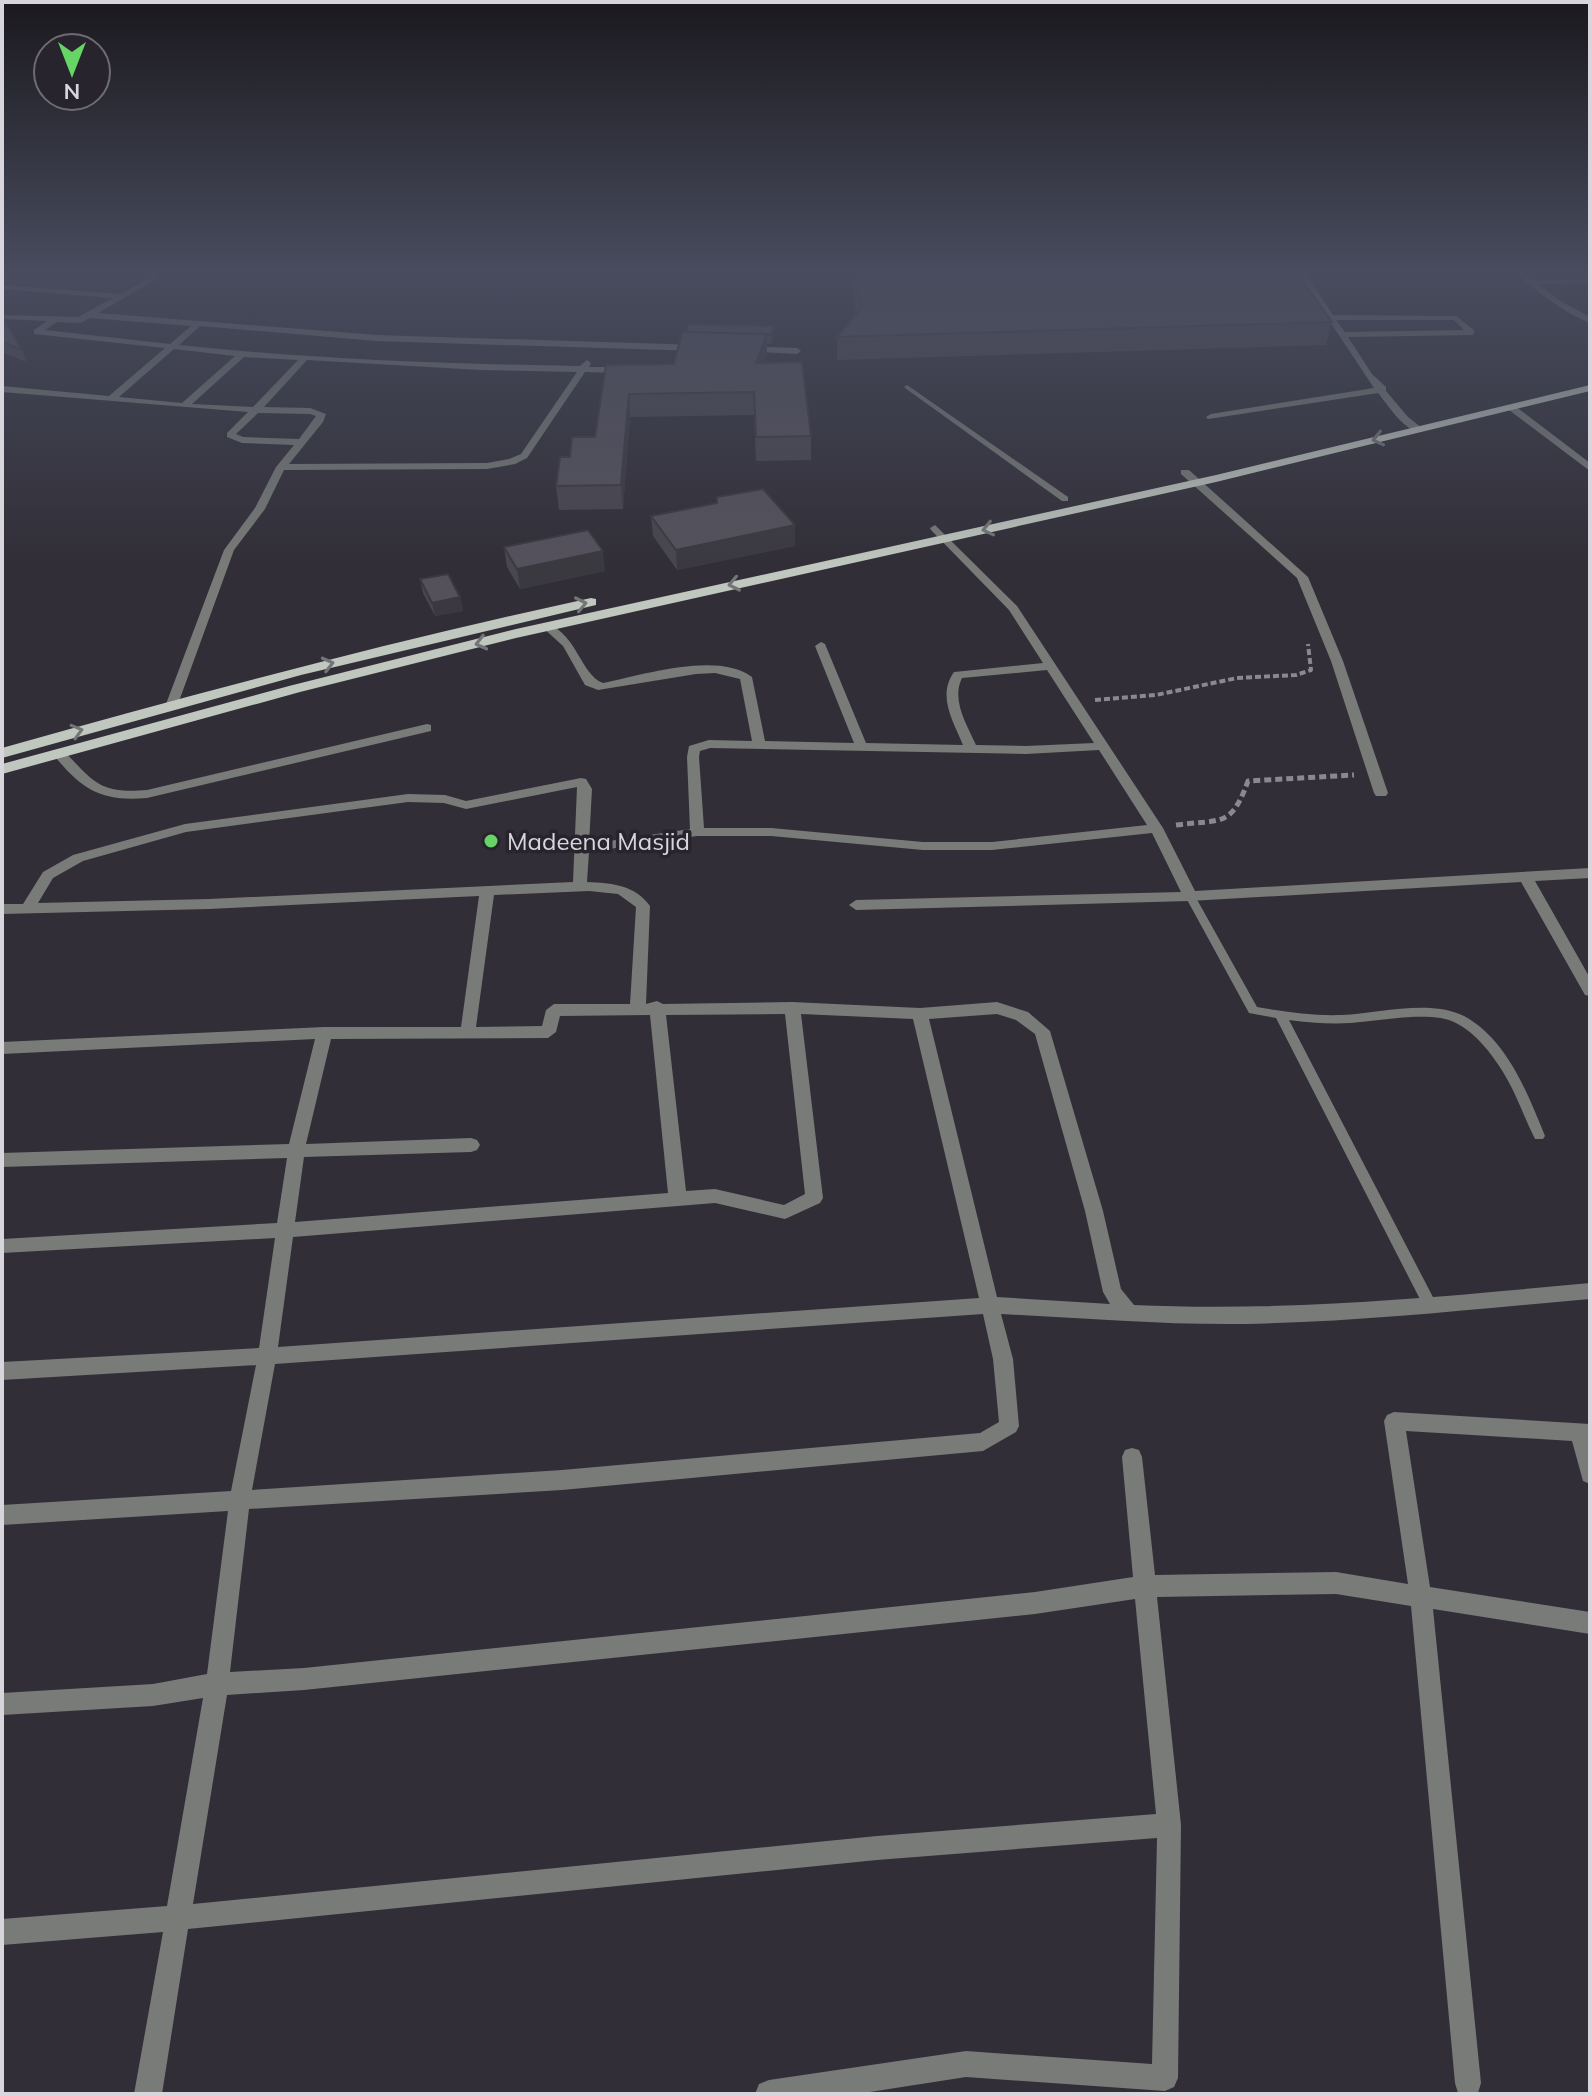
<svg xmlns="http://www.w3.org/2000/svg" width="1592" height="2096" font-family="Mulish,sans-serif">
	<rect width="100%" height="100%" fill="#312e37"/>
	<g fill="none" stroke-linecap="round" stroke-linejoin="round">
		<polyline stroke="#8b8890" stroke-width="4" stroke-dasharray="6 3" stroke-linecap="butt" points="1095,700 1156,695 1237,678 1296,675 1311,670 1308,644"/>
		<path stroke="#8b8890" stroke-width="5" stroke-dasharray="7 4" stroke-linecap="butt" d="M1176,825C1222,819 1231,828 1248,781L1354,775"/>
		<g fill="#787b77" fill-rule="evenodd">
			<polygon points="907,385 1068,497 1068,501 1062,501 905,388 904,387"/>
			<path d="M1190,892L1195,896L1257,1007C1285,1012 1314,1016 1342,1015C1378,1013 1431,999 1464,1016C1507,1039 1528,1094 1545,1136L1543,1139H1535C1524,1117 1516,1093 1503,1072C1491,1053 1476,1033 1456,1023C1433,1010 1378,1021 1351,1023C1331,1024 1310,1023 1289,1020L1435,1301L1437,1305L1435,1309L1430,1311L1425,1309L1276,1018L1249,1013L1185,896Z"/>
		</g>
		<g fill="#787b77" fill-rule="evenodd">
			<path d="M141,272H152L156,276L155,280L98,313L377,335L699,345L703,348L699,351L377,341L200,326L179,345C312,359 447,364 580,366L587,360L591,363L589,367H625L629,370L625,373L585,372L527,458L515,464L487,469L284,470L265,509L234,550L178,704L172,708L166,704L224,550L255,508L276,467L294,445L242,443L227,437V433L248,412L2,392V386L109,396L165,348L34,334V330L47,321L2,319V315L78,317L113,298L2,289V285L121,294L147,279ZM90,318L191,326L170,344L45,330L57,322L80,323ZM174,349L235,356L182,403L119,397ZM244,357L298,360L253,407L192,404ZM307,360L481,370L577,372L521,454L509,459L487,463L289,464L323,422L326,414L310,408L264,407ZM258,413L310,414L316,416L299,439L243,437L236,434Z"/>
			<path d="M1297,272H1305L1333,315L1456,316L1474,330V334L1471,335L1348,337L1372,374L1386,387V391L1408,417L1422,428V432C1404,432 1389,406 1378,393L1208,419L1206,417L1211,414L1374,388ZM1336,320H1454L1464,330L1345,332Z"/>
			<path d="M1515,272H1524L1533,280L1590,279V283L1539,284L1559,300L1590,317V323C1561,311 1536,291 1515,272Z"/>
			<polygon points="746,346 797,348 801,351 797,354 743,351 743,347"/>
			<polygon points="1509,406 1515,406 1590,463 1590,471 1509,410"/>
			<polygon points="1181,470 1189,470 1308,577 1343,661 1388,793 1386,796 1376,796 1374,793 1331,661 1297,578 1181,474"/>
			<path d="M935,525L1017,606L1163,828L1195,891L1590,868V878L1535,881L1590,978V996L1585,995L1521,882L1190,901L856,910L849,905L856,900L1181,892L1152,833L992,850H923L771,836H697L589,852L587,882C612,883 635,885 650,906L646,1004L657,1001L663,1004L792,1002L920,1008L997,1002L1028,1012L1050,1031L1103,1211L1121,1289L1134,1305C1287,1312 1438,1297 1590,1283V1299C1475,1309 1360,1322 1244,1324C1163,1325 1082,1318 1001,1314L1013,1359L1019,1426L1016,1432L983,1451L562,1490L249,1509L230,1672L304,1668L1035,1592L1133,1577L1122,1457L1125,1450L1132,1448L1139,1450L1142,1457L1155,1575L1336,1572L1408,1584L1384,1421L1387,1415L1394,1412L1590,1424V1484L1583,1481L1572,1441L1406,1431L1430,1587L1590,1612V1634L1433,1609L1481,2083L1478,2093H1458L1455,2083L1411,1606L1336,1594L1157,1597L1181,1825L1178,2078L1174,2087L1165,2091L966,2077L857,2094H755L759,2084L769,2080L966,2051L1152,2064L1157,1838L877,1860L188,1929L162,2094H134L163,1932L2,1945V1919L167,1906L203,1698L153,1706L2,1715V1693L153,1684L207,1674L228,1511L2,1525V1505L231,1491L256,1365L2,1380V1362L259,1348L275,1238L2,1253V1239L277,1223L287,1158L2,1167V1153L289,1144L315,1039L2,1054V1042L324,1027H461L479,896L209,909L2,914V904H23L43,872L73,855L185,824L408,794L445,795L466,801L581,778L586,779L592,789L589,844L690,829L687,757L689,746L709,740L752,741L740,679L715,673L696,674L598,690L585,685L563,646L541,626L547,623C578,636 581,675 603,683C642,675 718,651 752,677L765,741L854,743L815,646L821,642L825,644L866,743L963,745C953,721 937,696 954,672L1043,663L1009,610L931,530L930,528ZM1047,670L1094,743L1026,746L976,745C967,725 951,700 962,678ZM710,748L1026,754L1099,750L1147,825L992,842H923L771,828H704L699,757L700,751ZM577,787L573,882L209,899L38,903L53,878L83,861L186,832L408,802L444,803L466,809ZM589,891L618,894L636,907L630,1004H554L546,1010L542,1026L476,1027L494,895ZM785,1014L805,1194L784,1205L715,1189L686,1191L666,1015ZM801,1014L913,1019L979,1298L278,1347L293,1237L715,1203L785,1219L820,1203L823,1198ZM997,1014L1016,1020L1035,1034L1085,1211L1103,1292L1110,1304L997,1297L929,1019ZM650,1015L668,1193L295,1222L304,1157L471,1152L477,1150L480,1145L477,1140L471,1138L306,1144L331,1039L548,1038L556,1032L560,1016ZM983,1314L993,1359L999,1422L980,1433L562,1470L252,1490L275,1364ZM1135,1599L1156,1814L877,1836L193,1904L227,1695L304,1690L1035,1614Z"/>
			<path d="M427,724L431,725V731L147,798C100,802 81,789 52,753L53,750H63C94,782 99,794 147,790Z"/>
		</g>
		<g fill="#bfc7be" fill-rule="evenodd">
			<polygon points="1590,385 1590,391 1216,482 516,638 300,692 2,774 2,764 289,686 516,629 1216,475"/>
			<path d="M591,598L596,599V605L301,675L2,758V748C197,693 393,641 591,598Z"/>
		</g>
	</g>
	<g fill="#48464e">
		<polygon points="854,272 1296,272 1332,322 1326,345 837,360 837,337 856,314 854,308"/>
		<polygon points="2,316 22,350 27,362 2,352"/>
		<polygon points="682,332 775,335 771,344 767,344 767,356 765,362 811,436 811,460 756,461 754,415 630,417 623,509 559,510 556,486 570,457 595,437 606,365 674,364"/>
		<polygon points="651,516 795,546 677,570 653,536"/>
		<polygon points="504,547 605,571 520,589 507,567"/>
		<polygon points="420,579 460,597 463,611 435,616 423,593"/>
	</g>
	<g fill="#3b3940">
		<polygon points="774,326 775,335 771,344 771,335"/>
		<polygon points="767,334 767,356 757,385 756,363"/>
		<polygon points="629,394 630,417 623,509 621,485"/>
		<polygon points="795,525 795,546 677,570 676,550"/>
		<polygon points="603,551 605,571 520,589 517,569"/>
		<polygon points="460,597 463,611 435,616 432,603"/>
	</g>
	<g fill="#54515b" stroke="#3b3940" stroke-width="2">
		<polygon points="854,272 1296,272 1332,322 837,337 863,306 854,285"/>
		<polygon points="2,316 22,350 2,342"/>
		<polygon points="688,324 774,326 771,335 686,332"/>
		<polygon points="682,332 767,334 756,363 802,362 811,436 756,437 754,392 629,394 621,485 556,486 560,457 570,457 572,437 595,437 606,365 674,364"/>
		<polygon points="763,489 795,525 676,550 651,516 717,503 717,497"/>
		<polygon points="588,530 603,551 517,569 504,547"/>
		<polygon points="448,574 460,597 432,603 420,579"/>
	</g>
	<defs><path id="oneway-chevron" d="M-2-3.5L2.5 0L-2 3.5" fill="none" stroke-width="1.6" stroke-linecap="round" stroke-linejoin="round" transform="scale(2)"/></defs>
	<g stroke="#737676">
		<use href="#oneway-chevron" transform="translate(1378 439) rotate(167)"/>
		<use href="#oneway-chevron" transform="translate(988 529) rotate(167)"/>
		<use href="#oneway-chevron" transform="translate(734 584) rotate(168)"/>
		<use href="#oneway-chevron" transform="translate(581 604) rotate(-12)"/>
		<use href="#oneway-chevron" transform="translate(481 643) rotate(166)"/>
		<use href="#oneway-chevron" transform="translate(328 664) rotate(-14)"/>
		<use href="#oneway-chevron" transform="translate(77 731) rotate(-16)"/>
	</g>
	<linearGradient id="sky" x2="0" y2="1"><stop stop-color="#1b191e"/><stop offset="0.48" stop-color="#484c5e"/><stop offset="1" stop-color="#484c5e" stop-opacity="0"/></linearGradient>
	<rect width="1592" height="566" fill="url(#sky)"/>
	<circle fill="#67d466" stroke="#27242d" stroke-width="3" cx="491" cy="841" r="8"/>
	<g text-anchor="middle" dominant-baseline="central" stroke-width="7" stroke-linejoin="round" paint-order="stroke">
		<g font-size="24" fill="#d8d6dc" stroke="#27242d" text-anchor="start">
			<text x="507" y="841">Madeena Masjid</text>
		</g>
	</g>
	<rect width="1592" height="2096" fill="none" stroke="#d8d6dc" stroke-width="8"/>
	<g transform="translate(72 72) rotate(180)"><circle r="38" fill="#27242d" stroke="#6e6b73" stroke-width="2"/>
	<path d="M0-6L14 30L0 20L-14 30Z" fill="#67d466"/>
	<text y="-12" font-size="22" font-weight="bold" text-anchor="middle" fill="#d8d6dc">N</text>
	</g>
</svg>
